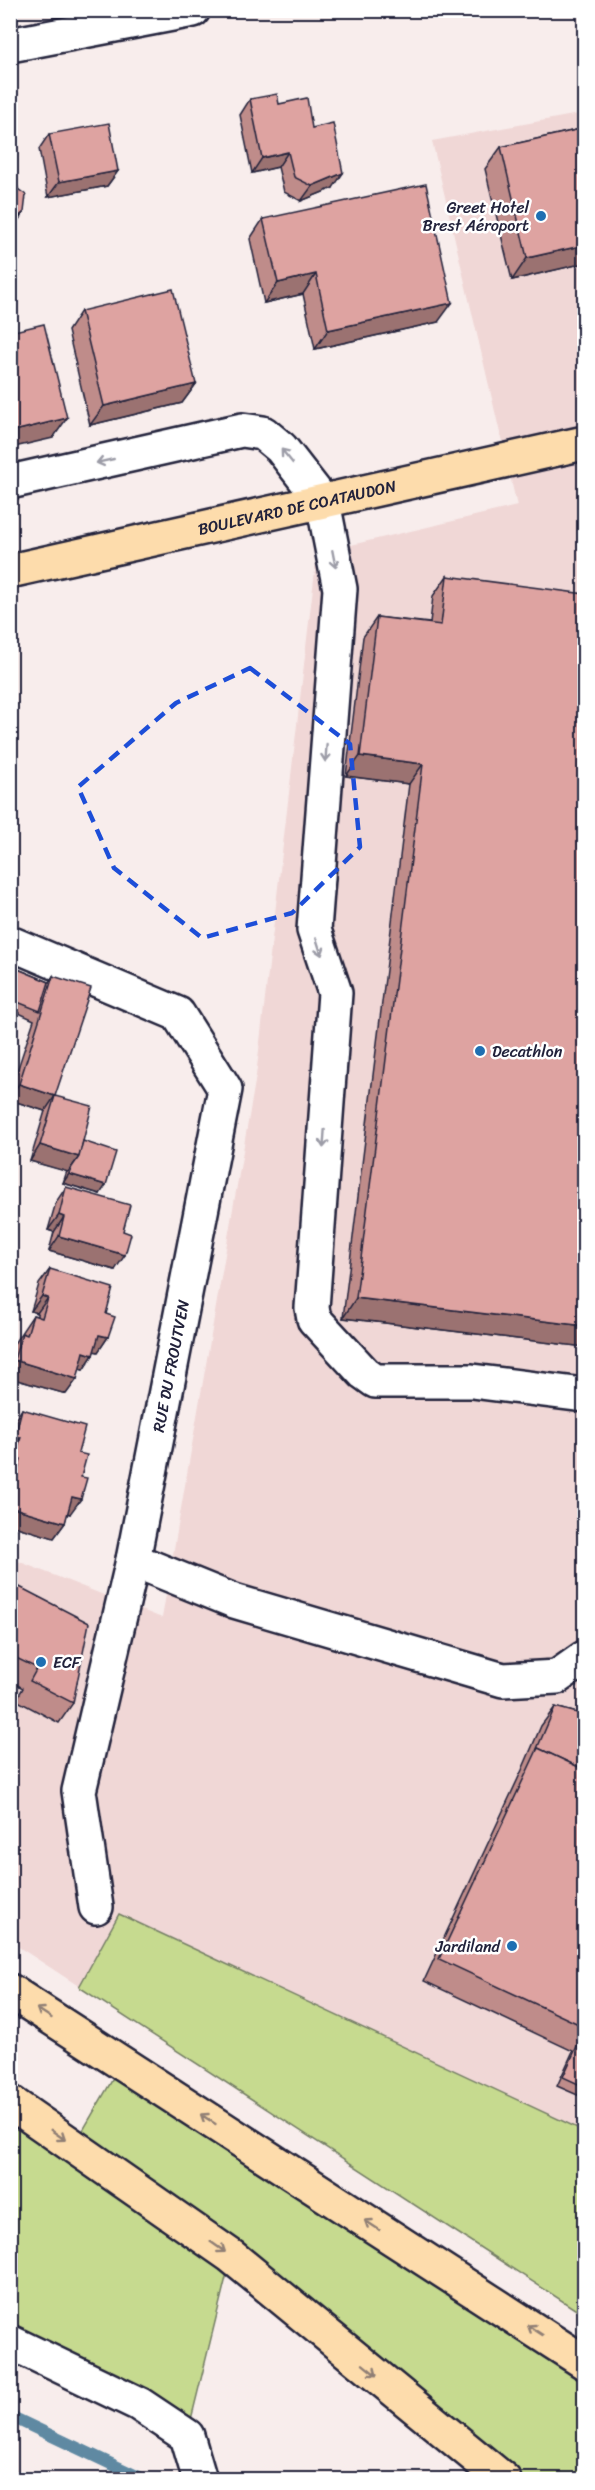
<svg xmlns="http://www.w3.org/2000/svg" width="595" height="2490" font-family="Sriracha,sans-serif">
	<rect width="100%" height="100%" fill="#f8edec"/>
	<filter id="ink" filterUnits="userSpaceOnUse"><feTurbulence type="fractalNoise" baseFrequency=".0167" numOctaves="2"/><feDisplacementMap in="SourceGraphic" scale="12" xChannelSelector="R" yChannelSelector="G"/><feConvolveMatrix kernelMatrix="1 2 1 2 8 2 1 2 1" color-interpolation-filters="sRGB"/></filter>
	<g filter="url(#ink)">
		<polygon fill="#f0d7d6" points="584,113 584,2315 11,1942 10,1558 162,1618 256,1076 317,553 517,506 432,141"/>
		<g fill="#c6da8f" stroke="#747e65" stroke-width="1.5">
			<polygon points="119,1914 584,2131 584,2315 79,1987"/>
			<polygon points="122,2063 584,2362 584,2479 504,2479 231,2257 187,2436 11,2342 10,2102 74,2146"/>
		</g>
		<g fill="none" stroke-linecap="round" stroke-linejoin="round">
			<polyline stroke="#5e89a2" stroke-width="12" points="10,2416 145,2480"/>
			<defs>
				<g id="minor">
					<polyline points="10,45 193,10"/>
					<polyline points="10,482 242,430 263,433 281,448 323,502 340,589 314,930 335,993 312,1308 314,1319 364,1373 375,1381 472,1381 584,1395"/>
					<polyline points="10,943 178,1014 225,1089 133,1560 79,1791 96,1907"/>
					<polyline points="133,1560 234,1601 503,1680 557,1677 584,1658"/>
					<polyline points="10,2342 139,2404 187,2436 200,2480"/>
				</g>
				<g id="major">
					<path id="s1" d="M10,571L584,443"/>
				</g>
				<g id="highway">
					<polyline points="10,1991 584,2362"/>
					<polyline points="10,2102 231,2256 504,2480"/>
				</g>
			</defs>
			<use href="#minor" stroke="#22223b" stroke-width="38"/>
			<use href="#major" stroke="#22223b" stroke-width="38"/>
			<use href="#highway" stroke="#22223b" stroke-width="38"/>
			<use href="#minor" stroke="#fff" stroke-width="33"/>
			<use href="#major" stroke="#fddcac" stroke-width="33"/>
			<use href="#highway" stroke="#fddcac" stroke-width="33"/>
		</g>
		<g fill="#bf8c8a" stroke="#22223b" stroke-width="1.5">
			<polygon points="250,99 279,104 312,128 333,188 301,201 284,192 278,167 252,173 240,115"/>
			<polygon points="585,128 585,263 512,280 485,169 501,147"/>
			<polygon points="49,134 118,171 107,186 48,197 39,149"/>
			<polygon points="263,219 438,322 315,349 303,294 264,303 250,239"/>
			<polygon points="81,311 196,384 182,403 90,425 68,331"/>
			<polygon points="447,576 585,1347 343,1318 409,784 346,776 363,637 377,617 430,623 433,596"/>
			<polygon points="13,967 49,982 53,976 55,1096 83,1141 100,1194 63,1183 67,1171 30,1161 45,1111 10,1100 10,1092 34,1020 10,1009 10,970"/>
			<polygon points="66,1187 123,1231 115,1270 49,1251 54,1232 48,1230 56,1202"/>
			<polygon points="50,1269 106,1314 108,1337 98,1352 94,1351 93,1355 83,1370 79,1369 77,1379 66,1394 10,1378 11,1348 33,1315 37,1316 37,1313 31,1311 39,1284"/>
			<polygon points="22,1409 78,1453 70,1514 67,1513 65,1523 54,1538 10,1525 10,1429 12,1424"/>
			<polygon points="10,1582 73,1703 59,1723 16,1700 23,1688 10,1681"/>
			<polygon points="555,1707 585,1715 585,2100 580,2098 580,2096 557,2086 573,2051 424,1981 522,1770 541,1726"/>
		</g>
		<g fill="#9b7271" stroke="#22223b" stroke-width="1.5">
			<polygon points="288,152 278,167 252,173 262,158"/>
			<polygon points="118,171 107,186 48,197 59,182"/>
			<polygon points="343,173 333,188 301,201 312,186"/>
			<polygon points="24,212 14,227 10,230 10,224"/>
			<polygon points="585,245 585,263 512,280 527,258"/>
			<polygon points="316,274 303,294 264,303 278,283"/>
			<polygon points="452,303 438,322 315,349 328,330"/>
			<polygon points="196,384 182,403 90,425 104,406"/>
			<polygon points="67,418 53,438 10,448 10,432"/>
			<polygon points="360,756 423,764 409,784 346,776"/>
			<polygon points="19,1084 55,1096 45,1111 10,1100 10,1096"/>
			<polygon points="40,1145 79,1157 68,1172 30,1161"/>
			<polygon points="69,1174 106,1185 100,1194 63,1183"/>
			<polygon points="59,1215 64,1217 54,1232 48,1230"/>
			<polygon points="59,1236 125,1255 115,1270 49,1251"/>
			<polygon points="42,1296 48,1298 37,1313 31,1311"/>
			<polygon points="356,1298 585,1326 585,1347 343,1318"/>
			<polygon points="99,1335 108,1337 98,1352 89,1350"/>
			<polygon points="84,1352 93,1355 83,1370 74,1367"/>
			<polygon points="14,1360 77,1379 66,1394 10,1378 10,1365"/>
			<polygon points="15,1436 21,1437 10,1452 10,1442"/>
			<polygon points="15,1458 21,1459 10,1474 10,1464"/>
			<polygon points="72,1497 81,1499 70,1514 62,1512"/>
			<polygon points="10,1507 65,1523 54,1538 10,1525"/>
		</g>
		<g fill="#dea3a1" stroke="#22223b" stroke-width="1.5">
			<polygon points="277,94 279,104 307,98 312,128 333,123 343,173 312,186 294,177 288,152 262,158 250,99"/>
			<polygon points="109,123 118,171 59,182 49,134"/>
			<polygon points="585,128 585,245 527,258 501,147"/>
			<polygon points="10,153 18,189 26,195 24,212 10,224"/>
			<polygon points="426,184 452,303 328,330 316,274 278,283 263,219"/>
			<polygon points="173,289 196,384 104,406 81,311"/>
			<polygon points="44,324 67,418 10,432 10,332"/>
			<polygon points="447,576 585,594 585,1326 356,1298 423,764 360,756 377,617 441,625"/>
			<polygon points="13,967 49,982 40,1011 10,999 10,972"/>
			<polygon points="53,976 91,988 55,1096 92,1106 79,1157 40,1145 55,1096 19,1084"/>
			<polygon points="83,1141 116,1152 106,1185 69,1174 72,1167 79,1157"/>
			<polygon points="66,1187 130,1205 123,1231 131,1234 125,1255 59,1236 64,1217 59,1215"/>
			<polygon points="50,1269 113,1288 106,1314 115,1317 108,1337 99,1335 93,1355 84,1352 77,1379 14,1360 22,1333 27,1335 33,1315 42,1318 48,1298 42,1296"/>
			<polygon points="22,1409 85,1427 78,1453 87,1455 81,1477 87,1478 81,1499 72,1497 65,1523 10,1507 10,1478 15,1479 21,1459 15,1458 21,1437 15,1436"/>
			<polygon points="10,1582 89,1623 73,1703 30,1681 37,1668 10,1655"/>
			<polygon points="555,1707 585,1715 585,1770 538,1748 536,1751"/>
			<polygon points="538,1748 585,1770 585,2027 439,1959"/>
			<polygon points="579,2042 585,2045 585,2087 563,2077"/>
		</g>
		<defs><path id="oneway-shaft" d="M-6 0H5M1.5-3L5.5 0L1.5 3" fill="none" stroke-width="1.6" stroke-linecap="round" stroke-linejoin="round" transform="scale(1.5)"/></defs>
		<g stroke="#9c9ca7">
			<use href="#oneway-shaft" transform="translate(287 456) rotate(-129)"/>
			<use href="#oneway-shaft" transform="translate(105 461) rotate(167)"/>
			<use href="#oneway-shaft" transform="translate(334 559) rotate(79)"/>
			<use href="#oneway-shaft" transform="translate(326 753) rotate(94)"/>
			<use href="#oneway-shaft" transform="translate(319 947) rotate(72)"/>
			<use href="#oneway-shaft" transform="translate(324 1139) rotate(94)"/>
		</g>
		<g stroke="#907f74">
			<use href="#oneway-shaft" transform="translate(44 2013) rotate(-147)"/>
			<use href="#oneway-shaft" transform="translate(208 2119) rotate(-147)"/>
			<use href="#oneway-shaft" transform="translate(58 2135) rotate(35)"/>
			<use href="#oneway-shaft" transform="translate(372 2225) rotate(-147)"/>
			<use href="#oneway-shaft" transform="translate(218 2247) rotate(35)"/>
			<use href="#oneway-shaft" transform="translate(535 2330) rotate(-147)"/>
			<use href="#oneway-shaft" transform="translate(370 2370) rotate(39)"/>
		</g>
	</g>
	<path fill="none" stroke="#1d4ed8" stroke-width="4.5" stroke-dasharray="12 8" stroke-linejoin="round" d="M250,668L350,744L360,847L292,913L202,938L114,868L78,787L176,703Z"/>
	<g fill="#1f6fb2" stroke="#fff" stroke-width="2">
		<circle cx="541" cy="216" r="6"/>
		<circle cx="480" cy="1051" r="6"/>
		<circle cx="41" cy="1662" r="6"/>
		<circle cx="512" cy="1946" r="6"/>
	</g>
	<g text-anchor="middle" dominant-baseline="central" stroke-width="5" stroke-linejoin="round" paint-order="stroke">
		<g font-size="16" fill="#22223b" stroke="#fff" text-anchor="end">
			<text x="529" y="207">Greet Hotel<tspan x="529" dy="18">Brest Aéroport</tspan></text>
			<text x="492" y="1051" text-anchor="start">Decathlon</text>
			<text x="53" y="1662" text-anchor="start">ECF</text>
			<text x="500" y="1946">Jardiland</text>
		</g>
		<g font-size="16" fill="#22223b" stroke="#fff">
			<text stroke="none"><textPath href="#s1" startOffset="294">BOULEVARD DE COATAUDON</textPath></text>
			<text transform="translate(171 1366) rotate(-79)">RUE DU FROUTVEN</text>
		</g>
	</g>
	<rect width="595" height="2490" fill="none" stroke="#fff" stroke-width="36"/>
	<rect x="18" y="18" width="559" height="2454" fill="none" stroke="#22223b" stroke-width="2" filter="url(#ink)"/>
</svg>
